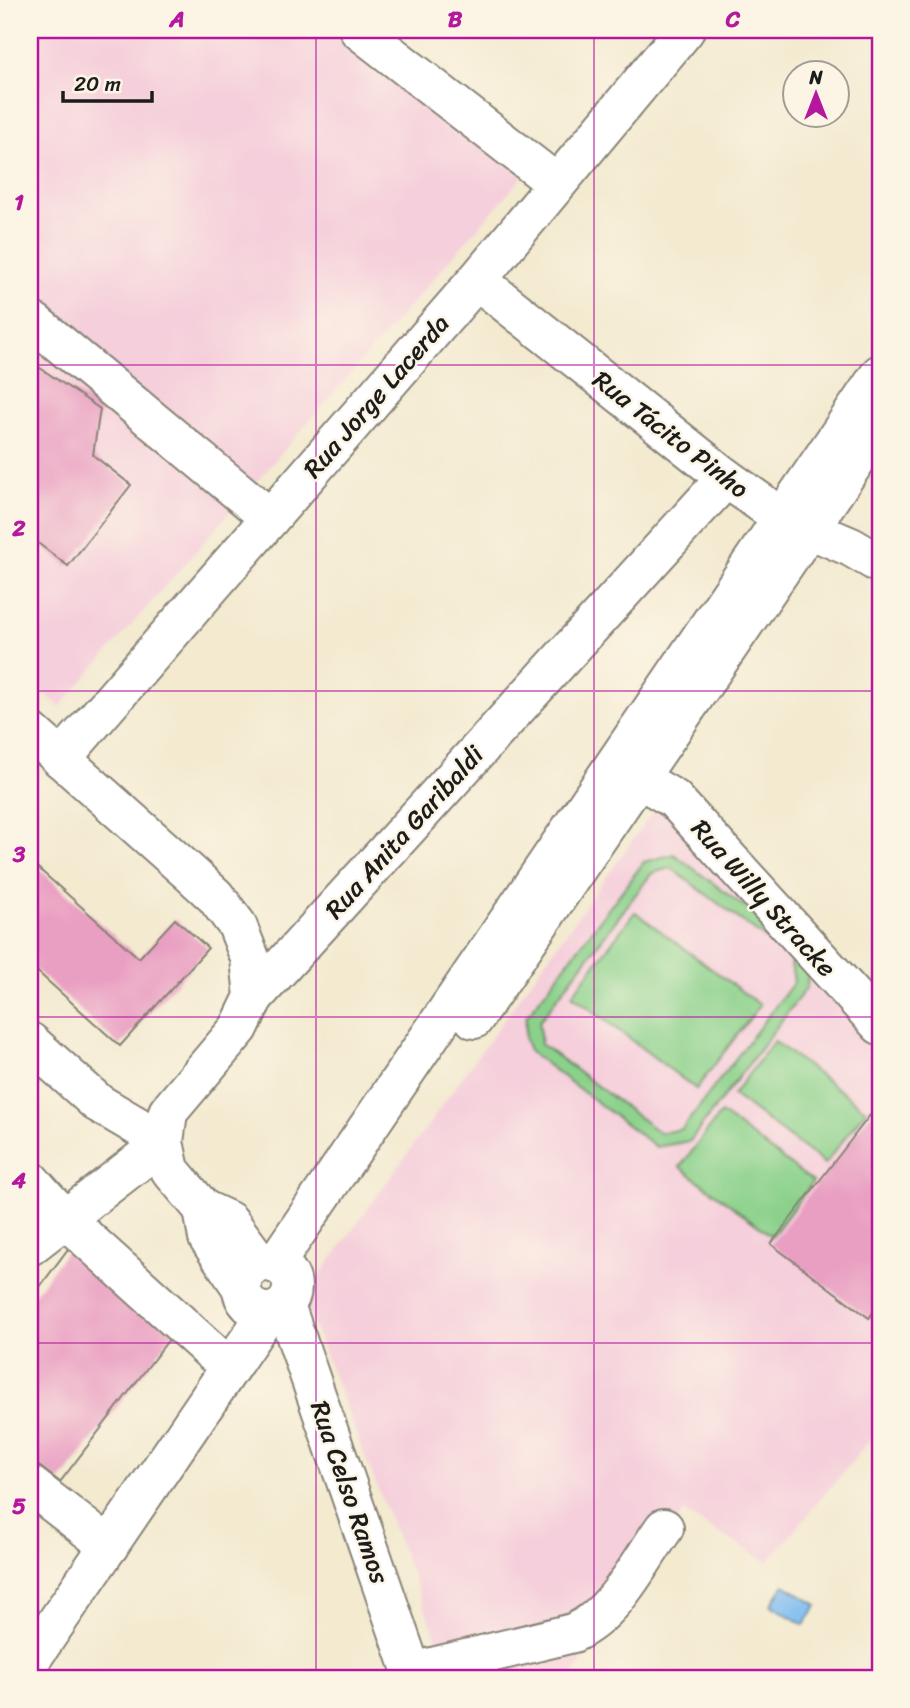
<svg xmlns="http://www.w3.org/2000/svg" width="910" height="1708" font-family="Sriracha,sans-serif">
	<rect width="100%" height="100%" fill="#fcf5e5"/>
	<filter id="ink" filterUnits="userSpaceOnUse"><feTurbulence type="fractalNoise" baseFrequency=".0143" numOctaves="2"/><feDisplacementMap in="SourceGraphic" scale="14" xChannelSelector="R" yChannelSelector="G"/><feConvolveMatrix kernelMatrix="1 2 1 2 8 2 1 2 1" color-interpolation-filters="sRGB"/></filter>
	<filter id="wash" filterUnits="userSpaceOnUse"><feTurbulence type="fractalNoise" baseFrequency=".00686" numOctaves="4" result="noise"/><feDisplacementMap in="SourceGraphic" scale="28" xChannelSelector="R" yChannelSelector="G"/><feGaussianBlur stdDeviation="1.57" result="paint"/><feColorMatrix in="noise" values="0 0 0 0 0 0 0 0 0 0 0 0 0 0 0 0 0 1.4 0 .05"/><feComposite in="paint" operator="in"/></filter>
	<g filter="url(#wash)">
		<rect width="100%" height="100%" fill="#f3ead0"/>
		<g fill="#f5cfdb">
			<polygon points="30,30 332,30 523,176 60,707 30,681"/>
			<polygon points="663,798 880,1036 880,1428 768,1562 683,1512 571,1678 505,1678 439,1644 303,1299"/>
		</g>
		<g fill="#8bd18b" stroke="#547654" stroke-width="2" fill-rule="evenodd">
			<path d="M674,854L801,949L808,974L807,987L690,1141L656,1147L529,1051L525,1039L526,1017L644,862ZM671,868L790,957L794,982L682,1129L660,1133L541,1044L539,1022L652,873Z"/>
			<polygon points="635,912 760,1005 696,1089 572,995"/>
			<polygon points="774,1041 866,1110 825,1164 733,1095"/>
			<polygon points="721,1113 813,1182 772,1236 680,1167"/>
		</g>
		<polygon fill="#7dbbf1" stroke="#4c6c86" stroke-width="2" points="784,1585 817,1605 804,1625 771,1605"/>
		<g id="blocks">
			<g fill="#e99fc2">
				<polygon points="30,361 100,409 93,455 131,485 68,566 30,537"/>
				<polygon points="30,861 139,958 175,919 208,948 120,1046 30,965"/>
				<polygon points="870,1115 880,1122 880,1303 869,1318 771,1244"/>
				<polygon points="68,1249 176,1330 60,1482 30,1459 30,1300"/>
			</g>
		</g>
	</g>
	<g filter="url(#ink)">
		<use href="#blocks" fill-opacity="0" stroke="#888376" stroke-width="2"/>
		<g fill="none" stroke-linecap="round" stroke-linejoin="round">
			<defs>
				<g id="minor">
					<polyline points="359,30 556,183"/>
					<polyline points="477,280 726,478 781,517 851,547 880,564"/>
					<polyline points="35,323 270,518"/>
					<polyline points="61,759 477,280 685,30"/>
					<polyline points="619,767 674,799 880,1025"/>
					<polyline points="254,997 726,478"/>
					<polyline points="474,1019 880,425"/>
					<polyline points="30,1042 98,1103 164,1142 30,1246"/>
					<polyline points="30,1180 65,1219 213,1353"/>
					<polyline points="275,1264 880,374"/>
					<polyline points="285,1305 414,1678"/>
					<polyline points="30,1485 109,1546"/>
					<path d="M412,1672L573,1633C615,1614 638,1565 664,1528"/>
				</g>
				<g id="major">
					<polyline points="30,731 191,874 215,896 237,925 250,958 254,997 239,1028 168,1112 164,1142 170,1170 203,1209 229,1221 260,1263"/>
					<polyline points="203,1209 208,1238 242,1288"/>
					<circle cx="267" cy="1287" r="25"/>
					<polyline points="30,1661 268,1312"/>
				</g>
			</defs>
			<use href="#minor" stroke="#888376" stroke-width="42"/>
			<use href="#major" stroke="#888376" stroke-width="42"/>
			<use href="#minor" stroke="#fff" stroke-width="38"/>
			<use href="#major" stroke="#fff" stroke-width="38"/>
		</g>
	</g>
	<path fill="none" stroke="#b5179e" stroke-width="2" stroke-opacity="0.55" d="M316,30V1678M594,30V1678M30,365H880M30,691H880M30,1017H880M30,1343H880"/>
	<g text-anchor="middle" dominant-baseline="central" stroke-width="5" stroke-linejoin="round" paint-order="stroke">
		<g font-size="26" fill="#1c1c1c" stroke="#fcf5e5">
			<text transform="translate(376 396) rotate(-49)">Rua Jorge Lacerda</text>
			<text transform="translate(671 434) rotate(38)">Rua Tácito Pinho</text>
			<text transform="translate(404 832) rotate(-48)">Rua Anita Garibaldi</text>
			<text transform="translate(764 898) rotate(48)">Rua Willy Stracke</text>
			<text transform="translate(350 1492) rotate(71)">Rua Celso Ramos</text>
		</g>
	</g>
	<rect width="910" height="1708" fill="none" stroke="#fcf5e5" stroke-width="77"/>
	<g transform="translate(816 94)"><circle r="33" fill="#fcf5e5" stroke="#a29e95" stroke-width="2"/>
	<path d="M0-5L12 26L0 18L-12 26Z" fill="#b5179e"/>
	<text y="-10" font-size="19" font-weight="bold" text-anchor="middle" fill="#1c1c1c">N</text>
	</g>
	<path d="M63 91v10h89v-10" fill="none" stroke="#1c1c1c" stroke-width="3.5"/>
	<text x="74" y="91" font-size="21" fill="#1c1c1c" stroke="#fcf5e5" stroke-width="5" paint-order="stroke">20 m</text>
	<rect x="38" y="38" width="834" height="1632" fill="none" stroke="#b5179e" stroke-width="2.5"/>
	<g font-size="23" text-anchor="middle" font-weight="bold" fill="#b5179e">
		<text x="177" y="27">A</text>
		<text x="455" y="27">B</text>
		<text x="733" y="27">C</text>
		<text x="19" y="210">1</text>
		<text x="19" y="536">2</text>
		<text x="19" y="862">3</text>
		<text x="19" y="1188">4</text>
		<text x="19" y="1514">5</text>
	</g>
</svg>
